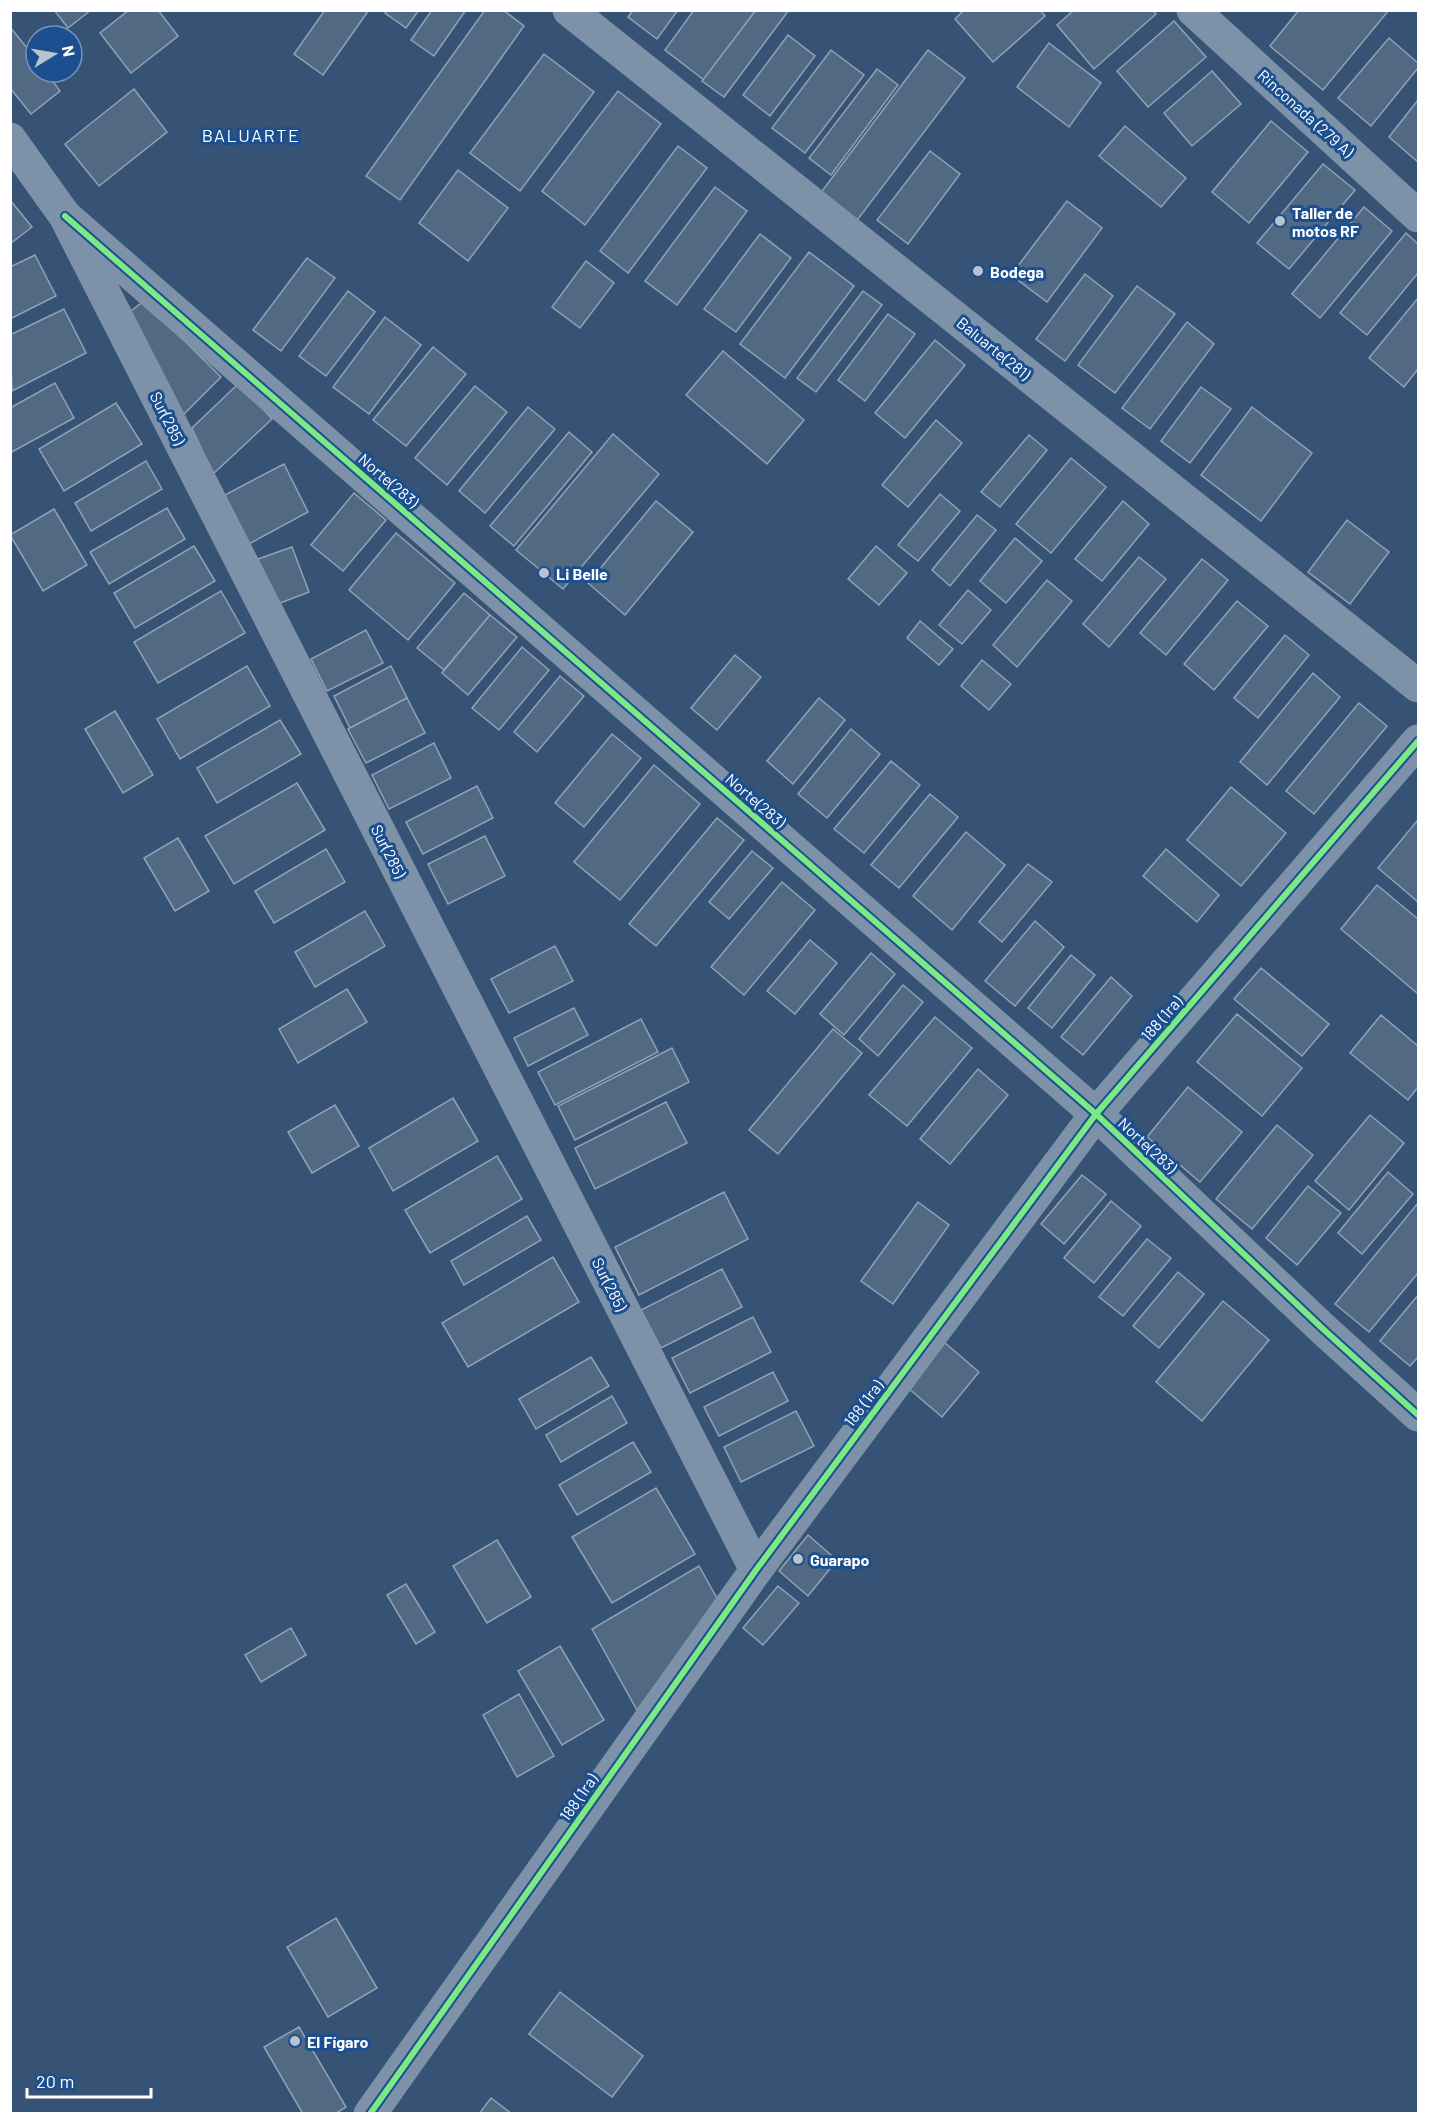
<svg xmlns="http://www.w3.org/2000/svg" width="1429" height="2124" font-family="Barlow,sans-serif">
	<rect width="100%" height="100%" fill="#365274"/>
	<g fill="#526984" stroke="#92a2b6" stroke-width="1.5">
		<polygon points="54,10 91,10 68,28"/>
		<polygon points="129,10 158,10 178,36 131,73 100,33"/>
		<polygon points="325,10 369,10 323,75 294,54"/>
		<polygon points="387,10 419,10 406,28 385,13"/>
		<polygon points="432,10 466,10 434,56 411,40"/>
		<polygon points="485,10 503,10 524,26 400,200 366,176"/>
		<polygon points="633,10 678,10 657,39 628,17"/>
		<polygon points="694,10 756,10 704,80 665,50"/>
		<polygon points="756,10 789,10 724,97 702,81"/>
		<polygon points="964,10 1040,10 1045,16 993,62 955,19"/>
		<polygon points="1074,10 1153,10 1156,14 1094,69 1057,25"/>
		<polygon points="1299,10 1389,10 1323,90 1270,46"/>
		<polygon points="1174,21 1206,57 1148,107 1117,71"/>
		<polygon points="10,27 36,59 36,72 46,72 60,91 31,114 10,88"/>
		<polygon points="788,35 815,56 770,116 743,95"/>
		<polygon points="1389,38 1418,63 1418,68 1371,126 1338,98"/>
		<polygon points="1049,43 1101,83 1069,127 1017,87"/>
		<polygon points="831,50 864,75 805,153 772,128"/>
		<polygon points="928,50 965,78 855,223 819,195"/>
		<polygon points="544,54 594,92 520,191 470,153"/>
		<polygon points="877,69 898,85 831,175 809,158"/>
		<polygon points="1212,71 1241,104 1192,146 1164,113"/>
		<polygon points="134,89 167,132 99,186 65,144"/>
		<polygon points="618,91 661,124 585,225 542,191"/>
		<polygon points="1418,100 1418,162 1389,137"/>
		<polygon points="1271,121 1308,152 1249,223 1212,192"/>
		<polygon points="1125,126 1186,178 1161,207 1099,156"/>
		<polygon points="678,146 707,168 628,273 600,251"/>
		<polygon points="930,151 960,174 908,244 877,220"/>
		<polygon points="1323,164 1355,190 1289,269 1257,243"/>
		<polygon points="458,170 508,208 468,261 419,223"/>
		<polygon points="715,187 747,211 677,305 645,281"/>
		<polygon points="10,200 32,227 10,244"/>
		<polygon points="1067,201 1102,228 1047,302 1011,275"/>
		<polygon points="1364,207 1392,231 1320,318 1292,294"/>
		<polygon points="1406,233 1418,244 1418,273 1367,335 1340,313"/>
		<polygon points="760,234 791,258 736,332 704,309"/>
		<polygon points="809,252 854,286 785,378 740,344"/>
		<polygon points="35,255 56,296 10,319 10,267"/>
		<polygon points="307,258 335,278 281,351 253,330"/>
		<polygon points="586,261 614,283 580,328 552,307"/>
		<polygon points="1085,274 1113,296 1065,361 1036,339"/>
		<polygon points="1137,286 1175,314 1115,393 1078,365"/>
		<polygon points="348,291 375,312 326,376 299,356"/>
		<polygon points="863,291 882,305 816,392 797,378"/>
		<polygon points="1418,298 1418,369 1404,387 1369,358"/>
		<polygon points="144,301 221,377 180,418 127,314"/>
		<polygon points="64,309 86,353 12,391 10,335"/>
		<polygon points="888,314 915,334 865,401 838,380"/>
		<polygon points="385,317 421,345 369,414 333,387"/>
		<polygon points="1187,322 1214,344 1150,429 1122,408"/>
		<polygon points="935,340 965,365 905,438 875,413"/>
		<polygon points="433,347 466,374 406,446 373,420"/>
		<polygon points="723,351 804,420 767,464 686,395"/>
		<polygon points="55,383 74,418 10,453 10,408"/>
		<polygon points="239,383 272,419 213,474 192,428"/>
		<polygon points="475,386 507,412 447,485 415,458"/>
		<polygon points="1201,387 1231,409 1190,463 1161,441"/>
		<polygon points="116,403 142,444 64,491 39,449"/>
		<polygon points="528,407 555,429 485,513 459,491"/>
		<polygon points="1252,407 1312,453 1261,521 1201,475"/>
		<polygon points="936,420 962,443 908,507 882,485"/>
		<polygon points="569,432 592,452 514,546 490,526"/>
		<polygon points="613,434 659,474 563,589 516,550"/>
		<polygon points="1029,435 1047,450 1000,507 981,492"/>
		<polygon points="1071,458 1106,487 1051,553 1016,524"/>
		<polygon points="146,461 162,489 91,531 75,503"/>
		<polygon points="284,464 308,512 247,545 221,497"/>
		<polygon points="354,493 386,520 343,571 311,545"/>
		<polygon points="940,494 960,511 918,561 898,545"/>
		<polygon points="656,501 693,532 625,615 588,583"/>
		<polygon points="1123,501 1149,524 1102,581 1075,559"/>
		<polygon points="167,508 185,539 109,584 90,552"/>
		<polygon points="54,509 87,565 43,591 10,535"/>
		<polygon points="977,515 996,530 950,586 932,570"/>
		<polygon points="1347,520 1389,552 1350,604 1308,572"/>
		<polygon points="396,533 455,583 408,640 349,590"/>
		<polygon points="1015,538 1042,561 1006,603 980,581"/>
		<polygon points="194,546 215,581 135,628 114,593"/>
		<polygon points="876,546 907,573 879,605 848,579"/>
		<polygon points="292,547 309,592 275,605 258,559"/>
		<polygon points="1139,557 1166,579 1109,647 1083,624"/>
		<polygon points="1202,559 1228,580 1166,655 1140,633"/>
		<polygon points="1047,580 1072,601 1017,667 993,645"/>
		<polygon points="968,590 991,610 962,644 939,625"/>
		<polygon points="221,591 245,633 158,683 134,642"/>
		<polygon points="464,593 490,615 444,670 417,648"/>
		<polygon points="1237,601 1268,626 1214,690 1184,664"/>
		<polygon points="490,615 517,637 468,695 442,673"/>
		<polygon points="920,621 953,649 939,665 907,638"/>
		<polygon points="366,630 383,663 327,691 311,659"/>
		<polygon points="1285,635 1309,655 1258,718 1234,698"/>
		<polygon points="522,647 549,670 499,730 472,708"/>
		<polygon points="735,655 761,677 717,730 691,708"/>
		<polygon points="982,660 1011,684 989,710 961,686"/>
		<polygon points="247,666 270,706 180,759 157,719"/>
		<polygon points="391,666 407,698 350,728 334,696"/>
		<polygon points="1313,673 1340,697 1267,785 1240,762"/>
		<polygon points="560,676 584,696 537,752 514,732"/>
		<polygon points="407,698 425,733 366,763 348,729"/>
		<polygon points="819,698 845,720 793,784 767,761"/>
		<polygon points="1359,703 1387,726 1314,814 1286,791"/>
		<polygon points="115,711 153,775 123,793 85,729"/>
		<polygon points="280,720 301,754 217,803 197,768"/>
		<polygon points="851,729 880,754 827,818 798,794"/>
		<polygon points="612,734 641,758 584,827 555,803"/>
		<polygon points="434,743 451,778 389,809 372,775"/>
		<polygon points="891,761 920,785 864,853 834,829"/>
		<polygon points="654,765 700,804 620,900 574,862"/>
		<polygon points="297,783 325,830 234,884 205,836"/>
		<polygon points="477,786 493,818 423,854 406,822"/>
		<polygon points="1231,787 1286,833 1241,886 1187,840"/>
		<polygon points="930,794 958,817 899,888 871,865"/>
		<polygon points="717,818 744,840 656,946 629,924"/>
		<polygon points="1417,821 1418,823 1418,902 1378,868"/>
		<polygon points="966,832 1005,865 952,930 913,896"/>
		<polygon points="485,836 505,876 448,904 428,864"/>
		<polygon points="178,838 209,891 175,911 144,858"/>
		<polygon points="326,849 345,882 274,923 255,891"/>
		<polygon points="1166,849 1219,895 1197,922 1143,876"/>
		<polygon points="752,851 773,868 729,919 709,902"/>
		<polygon points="1028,864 1052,882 1002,942 979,922"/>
		<polygon points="782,882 815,910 744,995 711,967"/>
		<polygon points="1377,885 1418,919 1418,994 1341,929"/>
		<polygon points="365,911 385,946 315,987 295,952"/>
		<polygon points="1035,921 1064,947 1015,1006 985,981"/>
		<polygon points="810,940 837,963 795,1014 767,991"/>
		<polygon points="555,946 573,981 509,1013 491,979"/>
		<polygon points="871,953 895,974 844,1035 820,1014"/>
		<polygon points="1071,955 1095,975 1052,1028 1028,1008"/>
		<polygon points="1261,968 1329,1024 1302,1056 1234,999"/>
		<polygon points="1111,977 1132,996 1083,1055 1061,1037"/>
		<polygon points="903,985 923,1002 878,1056 859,1039"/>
		<polygon points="347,989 367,1022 298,1063 279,1029"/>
		<polygon points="574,1008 588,1035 528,1066 514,1038"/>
		<polygon points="1237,1014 1302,1068 1262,1116 1197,1062"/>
		<polygon points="1381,1015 1418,1046 1418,1087 1408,1100 1350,1053"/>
		<polygon points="935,1017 972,1048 907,1126 869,1095"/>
		<polygon points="641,1019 658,1052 555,1105 538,1072"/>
		<polygon points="833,1029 862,1053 778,1154 749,1130"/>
		<polygon points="672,1048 689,1082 575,1140 558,1106"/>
		<polygon points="978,1069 1008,1095 950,1164 920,1139"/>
		<polygon points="1188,1087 1242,1132 1200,1182 1147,1137"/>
		<polygon points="453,1098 478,1141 393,1191 369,1148"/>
		<polygon points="666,1102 687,1143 595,1189 575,1148"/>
		<polygon points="335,1105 359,1146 312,1173 288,1132"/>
		<polygon points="1370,1115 1404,1143 1349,1210 1315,1181"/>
		<polygon points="1277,1125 1313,1155 1252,1229 1216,1199"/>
		<polygon points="497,1156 522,1199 430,1253 405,1210"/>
		<polygon points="1388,1172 1413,1194 1362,1254 1338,1233"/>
		<polygon points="1082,1175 1106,1194 1064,1244 1041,1224"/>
		<polygon points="1308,1186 1341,1213 1297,1265 1266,1238"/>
		<polygon points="724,1192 748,1239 639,1295 615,1247"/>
		<polygon points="1111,1201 1141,1226 1094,1283 1064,1258"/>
		<polygon points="918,1202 949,1225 893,1304 861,1281"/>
		<polygon points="1418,1203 1418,1273 1369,1332 1335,1304"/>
		<polygon points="527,1216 541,1240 464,1285 451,1261"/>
		<polygon points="1147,1239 1171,1258 1123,1316 1099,1297"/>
		<polygon points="553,1257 579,1302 468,1367 442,1323"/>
		<polygon points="722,1269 742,1307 661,1348 641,1310"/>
		<polygon points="1178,1272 1204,1294 1159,1348 1133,1326"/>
		<polygon points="1418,1295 1418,1357 1410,1366 1380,1341"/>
		<polygon points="1223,1301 1269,1340 1202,1421 1156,1382"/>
		<polygon points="753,1317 771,1352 690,1393 672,1358"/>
		<polygon points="944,1342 979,1372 942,1417 907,1387"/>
		<polygon points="591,1357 609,1386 536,1429 519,1399"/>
		<polygon points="773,1372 788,1401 719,1436 704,1407"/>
		<polygon points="612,1396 627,1423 561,1462 546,1435"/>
		<polygon points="796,1411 814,1446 741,1482 724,1447"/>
		<polygon points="633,1442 651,1472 577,1515 559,1485"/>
		<polygon points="656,1488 695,1554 612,1603 572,1537"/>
		<polygon points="808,1535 837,1560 808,1596 779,1571"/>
		<polygon points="497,1540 531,1597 487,1623 453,1566"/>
		<polygon points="699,1566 718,1600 637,1710 592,1629"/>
		<polygon points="406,1584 435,1632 416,1644 387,1595"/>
		<polygon points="778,1586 799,1603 763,1645 743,1628"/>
		<polygon points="291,1628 306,1655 261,1682 245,1655"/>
		<polygon points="560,1646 604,1720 562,1745 518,1671"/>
		<polygon points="519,1694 554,1756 517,1777 483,1715"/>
		<polygon points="336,1918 377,1988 328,2017 287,1947"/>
		<polygon points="560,1992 643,2056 612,2097 529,2034"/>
		<polygon points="299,2027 346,2107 335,2114 303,2114 264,2047"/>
		<polygon points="491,2098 512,2114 479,2114"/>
	</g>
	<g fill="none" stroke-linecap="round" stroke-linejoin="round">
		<g stroke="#7d92a8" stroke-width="33">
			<polyline points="569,10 1418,686"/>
			<polyline points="1193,10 1418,216"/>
			<polyline points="10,139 65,216 756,1570"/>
			<polyline points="65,216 1096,1114 1323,1329 1418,1415"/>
			<polyline points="370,2114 756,1570 1096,1114 1418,741"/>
		</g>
		<defs>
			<g id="cycleway">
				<polyline points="65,216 1096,1114 1323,1329 1418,1415"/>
				<polyline points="370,2114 756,1570 1096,1114 1418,741"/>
			</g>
		</defs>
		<use href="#cycleway" stroke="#1b4f8f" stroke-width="10"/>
		<use href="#cycleway" stroke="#7ce984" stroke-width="6"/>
	</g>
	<g fill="#b9c2ce" stroke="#1b4f8f" stroke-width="2">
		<circle cx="1280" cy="221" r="6"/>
		<circle cx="978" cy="271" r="6"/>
		<circle cx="544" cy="573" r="6"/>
		<circle cx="798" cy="1559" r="6"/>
		<circle cx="295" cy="2041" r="6"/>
	</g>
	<g text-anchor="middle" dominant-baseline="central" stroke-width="6" stroke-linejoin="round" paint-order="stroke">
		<g font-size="16" fill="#fff" stroke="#1b4f8f">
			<text transform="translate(1306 113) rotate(42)">Rinconada (279 A)</text>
			<text transform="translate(994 348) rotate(39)">Baluarte(281)</text>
			<text transform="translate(168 418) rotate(63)">Sur(285)</text>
			<text transform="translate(389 480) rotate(41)">Norte(283)</text>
			<text transform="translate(756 800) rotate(41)">Norte(283)</text>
			<text transform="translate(389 851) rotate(63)">Sur(285)</text>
			<text transform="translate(1161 1018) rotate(-49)">188 (1ra)</text>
			<text transform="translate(1148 1145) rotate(43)">Norte(283)</text>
			<text transform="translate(610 1284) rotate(63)">Sur(285)</text>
			<text transform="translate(863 1403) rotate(-53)">188 (1ra)</text>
			<text transform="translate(578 1797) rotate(-55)">188 (1ra)</text>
		</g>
		<g font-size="16" font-weight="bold" fill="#fff" stroke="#1b4f8f" text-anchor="start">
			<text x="1292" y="212">Taller de<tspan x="1292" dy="18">motos RF</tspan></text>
			<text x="990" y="271">Bodega</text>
			<text x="556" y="573">Li Belle</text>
			<text x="810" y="1559">Guarapo</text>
			<text x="307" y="2041">El Fígaro</text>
		</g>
		<g font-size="18" letter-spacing="1.5" fill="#fff" stroke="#1b4f8f">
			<text x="251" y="135">BALUARTE</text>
		</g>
	</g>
	<rect width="1429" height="2124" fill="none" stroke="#ffffff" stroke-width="24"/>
	<g transform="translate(54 54) rotate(79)"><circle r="28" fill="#1b4f8f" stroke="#7695bc" stroke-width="1.5"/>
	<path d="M0-4.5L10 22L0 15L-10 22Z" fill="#b9c2ce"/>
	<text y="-9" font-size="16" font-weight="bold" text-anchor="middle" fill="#ffffff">N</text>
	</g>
	<path d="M27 2088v9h124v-9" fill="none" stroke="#ffffff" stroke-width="3"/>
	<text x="36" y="2088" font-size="18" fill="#ffffff" stroke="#1b4f8f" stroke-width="4.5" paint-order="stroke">20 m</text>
</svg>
